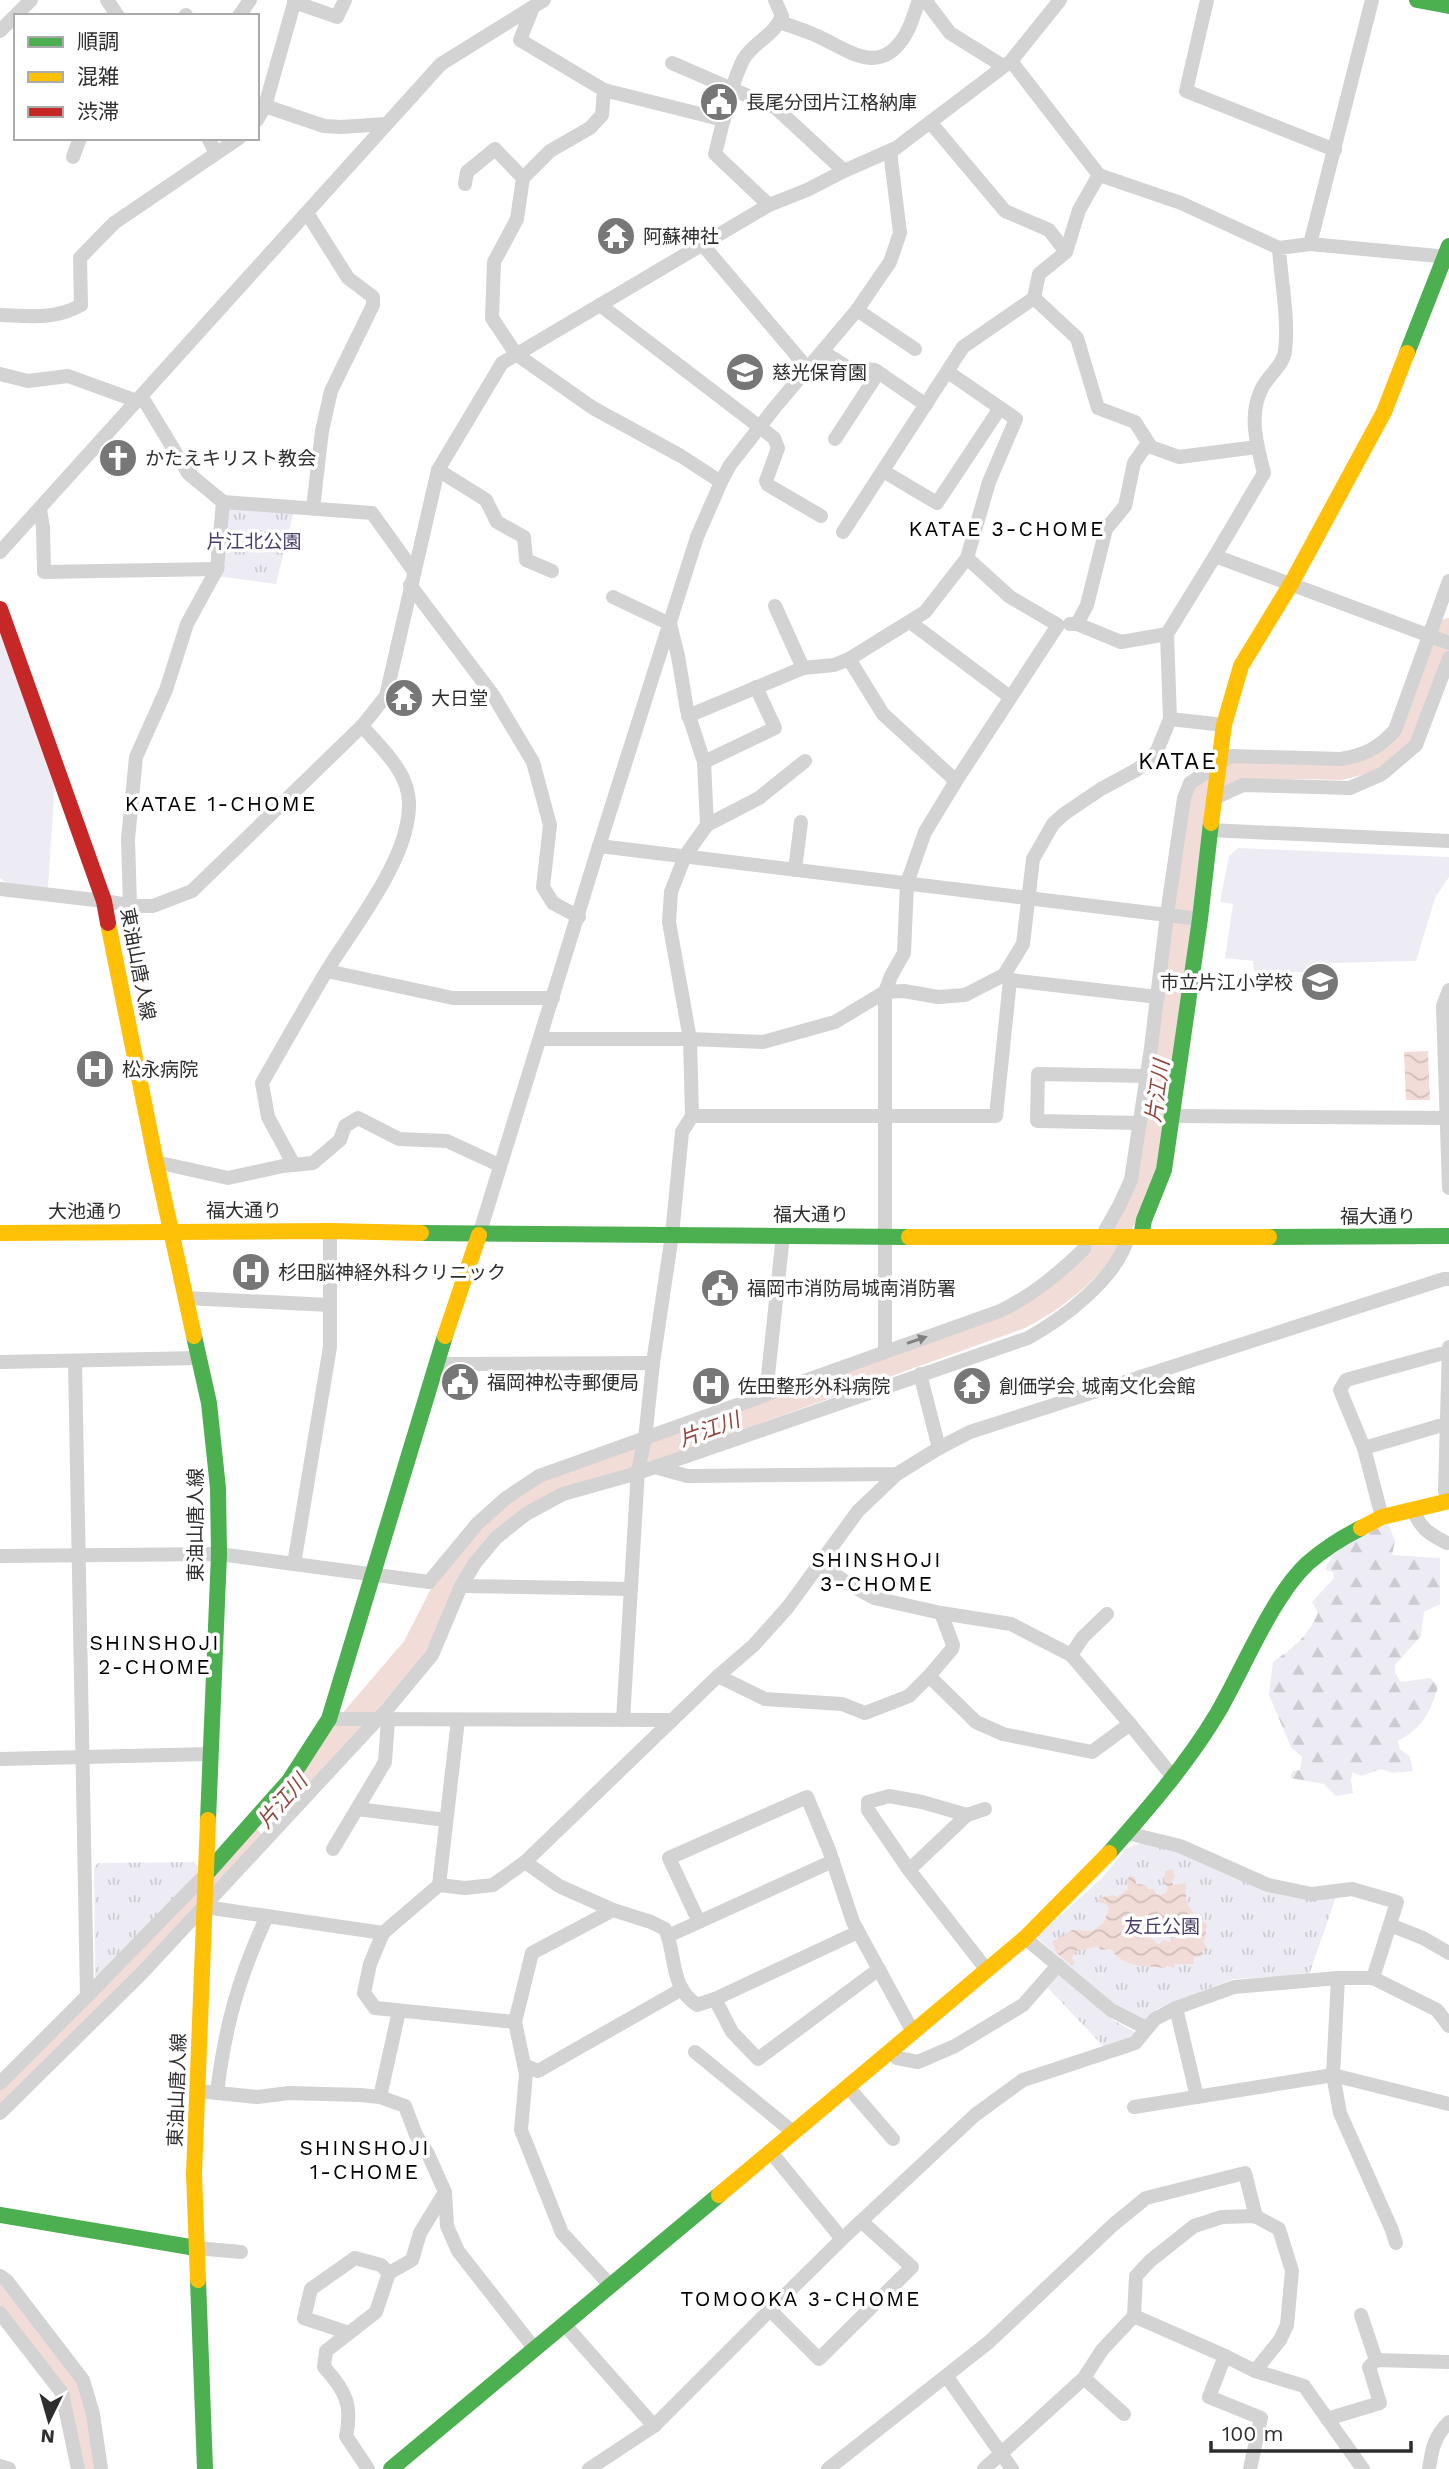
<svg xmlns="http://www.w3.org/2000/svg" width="1449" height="2469" font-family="'Work Sans','Noto Sans JP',sans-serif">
	<defs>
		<pattern id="forest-firs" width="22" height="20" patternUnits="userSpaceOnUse" patternTransform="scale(1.75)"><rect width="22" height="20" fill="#edecf5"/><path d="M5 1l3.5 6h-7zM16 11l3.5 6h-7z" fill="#cccbd2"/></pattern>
		<pattern id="park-tufts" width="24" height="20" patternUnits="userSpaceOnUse" patternTransform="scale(1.75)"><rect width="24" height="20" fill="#edecf5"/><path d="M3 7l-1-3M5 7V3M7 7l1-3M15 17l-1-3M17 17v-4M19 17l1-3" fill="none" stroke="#cccbd2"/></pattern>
		<pattern id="water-waves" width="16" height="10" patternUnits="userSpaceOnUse" patternTransform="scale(1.75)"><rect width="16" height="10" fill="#f2dcd8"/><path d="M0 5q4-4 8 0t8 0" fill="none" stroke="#d0bdba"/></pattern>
	</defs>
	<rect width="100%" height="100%" fill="#fff"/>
	<g fill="#edecf5">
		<polygon points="0,632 55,781 48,887 9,885 0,878"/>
		<polygon points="1238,848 1449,857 1449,877 1435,898 1416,961 1331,963 1327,973 1254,971 1253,961 1225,958 1233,904 1220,902 1229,856"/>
	</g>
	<path fill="url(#forest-firs)" d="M1388,1524L1395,1541L1392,1555L1440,1558V1604L1424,1612L1421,1636L1395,1665V1673L1401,1682L1430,1678L1438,1686C1431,1712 1422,1728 1398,1741L1400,1749L1410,1757L1413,1771L1393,1773L1381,1769L1361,1776L1353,1772L1351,1780L1353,1793L1336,1796L1324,1784L1290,1778L1293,1771L1300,1770L1302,1757L1291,1747L1269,1695L1273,1662C1292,1649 1309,1635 1318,1613L1312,1602L1334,1578L1333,1572L1325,1570C1336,1543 1363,1535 1388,1524Z"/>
	<g fill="url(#park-tufts)">
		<polygon points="228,505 294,511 276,584 217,576"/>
		<polygon points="1143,1842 1185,1852 1213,1866 1337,1894 1309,1975 1233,1979 1157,2009 1144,2022 1117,2008 1036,1937 1102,1878 1126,1849"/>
		<polygon points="194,1862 198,1867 197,1880 101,1978 95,1976 94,1868 98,1863"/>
		<polygon points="1061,1973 1113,2020 1138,2034 1105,2048 1046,1986"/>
	</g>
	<g fill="url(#water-waves)" fill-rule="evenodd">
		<polygon points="1428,1051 1430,1100 1406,1100 1404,1052"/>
		<path d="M1172,1869L1175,1876L1172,1881L1173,1885L1186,1883C1184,1903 1190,1913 1207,1924L1204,1943L1208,1951L1202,1950L1201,1956L1193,1957L1194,1964H1175L1174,1968L1167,1966L1165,1968C1145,1965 1125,1969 1111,1949L1100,1950L1099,1946L1076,1951L1072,1958L1075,1964L1071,1965L1056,1952L1052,1942L1072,1930L1093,1931L1104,1922L1109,1909L1106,1904L1098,1902L1099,1898L1113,1895L1117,1897L1128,1889L1127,1880L1130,1876L1135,1877L1136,1884L1146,1885L1148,1889H1154L1156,1894L1161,1895L1166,1893L1168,1888L1164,1882L1165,1871ZM1164,1921L1172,1922L1176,1931L1174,1935L1171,1936L1170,1942L1164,1940L1158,1944L1151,1938L1148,1932Z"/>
	</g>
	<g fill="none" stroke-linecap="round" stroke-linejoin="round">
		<g stroke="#f2dcd8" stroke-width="24">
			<path d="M283,1801L414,1648L450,1578L472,1546L525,1499L554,1485L1020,1317C1084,1284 1124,1236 1146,1167L1199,790L1236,770L1300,767L1341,768L1368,761L1388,749L1406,727L1449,630"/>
			<polyline points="0,2092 161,1939 250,1839"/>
			<polyline points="0,2291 76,2384 91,2452 93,2469"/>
		</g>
		<g stroke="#d3d3d3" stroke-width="14">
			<polyline points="107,0 118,16"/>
			<polyline points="925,0 950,33 1003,66"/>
			<polyline points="1207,0 1186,91 1335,150"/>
			<polyline points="294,2 337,17 345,0"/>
			<polyline points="533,7 520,40 604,90 602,115 590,128 550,151 523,178 517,219 494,262 492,318 516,354 593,408 681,456 721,482"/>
			<polyline points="185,16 186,15"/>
			<polyline points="239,16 250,0"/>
			<path d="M779,22C791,26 804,30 815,35C844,47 876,77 902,40C911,29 914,13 919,0"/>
			<polyline points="0,31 31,0"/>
			<polyline points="1011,61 1099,175 1181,203 1279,248"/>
			<polyline points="672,63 776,108 844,171"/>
			<polyline points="604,90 724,120"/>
			<polyline points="265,106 324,126 341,127 386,124"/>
			<polyline points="257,120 265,106 295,0"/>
			<polyline points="930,122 1005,211 1049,230 1066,252 1039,274 1034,298 1077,338 1098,408 1135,422 1151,447 1179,457 1257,447"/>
			<polyline points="208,138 216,153"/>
			<polyline points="73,157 80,138"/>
			<polyline points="465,184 467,172 495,149 523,178"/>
			<path d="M769,205L715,154C723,124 729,89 743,60C752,43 775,35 782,16L775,0"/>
			<polyline points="307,213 348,278 373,297 373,305 331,391 322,431 313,508"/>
			<polyline points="702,244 808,369"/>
			<polyline points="1310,244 1372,0"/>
			<polyline points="1066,252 1079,210 1099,175"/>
			<polyline points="600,305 774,438 778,448 766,481 768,485 821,516"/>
			<polyline points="857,310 915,349"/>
			<path d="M0,315C30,316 55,320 81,305L80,258L114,223L239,138"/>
			<polyline points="823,352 847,367 875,370 926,405"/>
			<polyline points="0,374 28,381 68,376 137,401"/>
			<polyline points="835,439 878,373"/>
			<polyline points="438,470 486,500 497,522 524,537 526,560 552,571"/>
			<polyline points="883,471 937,503 1000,408"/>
			<polyline points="223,502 372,513 413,570"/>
			<polyline points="40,510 43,527 44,572 217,569"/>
			<polyline points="843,532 963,347 1034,298"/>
			<polyline points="0,552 441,64 544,0"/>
			<path d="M1215,556L1264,473C1257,445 1248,415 1262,388C1268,376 1284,364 1285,351C1289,318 1281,281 1279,248L1310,244L1449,257"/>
			<polyline points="410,585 493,695 533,762 550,825 543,887 553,903 579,917"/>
			<polyline points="613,597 670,624 678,656 687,710 704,762 707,825 685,856 671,892 669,922 690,1039 692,1116 682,1132 672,1235 653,1363 645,1439 638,1470 623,1720"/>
			<polyline points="775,606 803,668"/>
			<polyline points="910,622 1010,697"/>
			<polyline points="1070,624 1077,624 1121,642 1167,634"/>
			<polyline points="1077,624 1087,605 1106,529 1125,506 1134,463 1148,443"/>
			<polyline points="849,659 883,714 956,781 925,832 907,883 904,953 891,976 885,992 885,1351"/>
			<polyline points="688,716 803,668 834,665 849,659 925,612 967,558 989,482 1016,419 948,372"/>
			<polyline points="1170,719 1224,725"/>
			<polyline points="704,762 775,728 756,687"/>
			<polyline points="956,781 1058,625 1010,597 967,558"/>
			<polyline points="1213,799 1243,785 1350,788 1382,774 1416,745 1449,658"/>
			<polyline points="707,825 759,798 805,761"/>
			<polyline points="1209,830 1449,841"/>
			<polyline points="599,846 697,537 721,482 730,465 776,406 857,310 890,262 900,233 890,151"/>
			<polyline points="795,870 801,822"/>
			<polyline points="0,889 104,901 134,906 153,906 192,891 362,726 386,696 438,470 502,363 769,205 807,190 844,171 896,148 1011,61 1060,0"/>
			<polyline points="130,906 128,839 136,757 166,690 187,624 217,569 223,502 188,473 142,397"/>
			<polyline points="327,971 453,998 553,998"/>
			<polyline points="1010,980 1158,997"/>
			<polyline points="1449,990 1443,1006 1449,1188"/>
			<polyline points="540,1039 690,1039 763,1042 835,1022 885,992 904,991 938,997 965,995 1004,975 1023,944 1033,859 1053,824 1064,814 1101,789 1138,769 1157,751 1170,719 1167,634 1215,556 1449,643"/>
			<polyline points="692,1116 996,1116 1010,980 1004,975"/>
			<polyline points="1173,1116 1449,1118"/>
			<polyline points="1140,1123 1037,1121 1038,1074 1147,1076"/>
			<polyline points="156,1162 228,1178 283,1166 313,1163 340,1140 345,1126 358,1118 399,1139 447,1141 499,1165"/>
			<path d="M294,1165L268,1117L262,1083C283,1046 304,1009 326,972C354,926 411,857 409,802C408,771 381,748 362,726"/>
			<polyline points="479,1235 599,846 1200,919"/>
			<path d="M1101,1238L1119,1206L1131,1180L1151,1048L1167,914L1184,798L1190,783L1230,756L1341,759C1365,755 1379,748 1395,730L1449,581"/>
			<polyline points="186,1298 330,1305"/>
			<polyline points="0,1362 199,1358"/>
			<polyline points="436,1364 653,1363"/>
			<polyline points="766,1394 783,1235"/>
			<polyline points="939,1448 970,1432 1444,1279 1449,1279"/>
			<polyline points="1364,1448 1439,1426 1446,1427"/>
			<polyline points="655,1467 687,1476 897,1474 939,1448 920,1374"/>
			<polyline points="1448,1502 1445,1491 1449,1347"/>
			<path d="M1413,1510C1421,1529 1429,1534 1447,1543"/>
			<polyline points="1382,1517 1364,1448 1340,1390 1346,1380 1440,1354 1449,1354"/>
			<path d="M0,1556L219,1554L429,1582L477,1524L506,1498L539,1476L1000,1311C1032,1296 1058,1274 1084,1249L1085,1238"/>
			<polyline points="819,1563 847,1583 874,1598 941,1613 1011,1624 1071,1655 1130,1724 1172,1776"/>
			<polyline points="294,1564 330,1347 330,1231"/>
			<polyline points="461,1586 631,1589"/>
			<polyline points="1071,1655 1083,1637 1107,1614"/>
			<polyline points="718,1676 754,1645 788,1607 858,1511 897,1474"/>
			<polyline points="929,1676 952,1649 953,1645 941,1613"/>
			<polyline points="329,1719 672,1720"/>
			<polyline points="0,1759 210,1754"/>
			<polyline points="357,1809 446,1820"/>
			<polyline points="967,1815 922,1802 889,1796 868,1802 868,1810 909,1870 986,1969"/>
			<polyline points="1127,1833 1180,1846 1268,1885 1312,1894 1352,1889 1397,1902 1373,1978"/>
			<polyline points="333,1849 385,1762 388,1720"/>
			<polyline points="525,1862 559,1886 613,1910"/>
			<polyline points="909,1870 967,1815 985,1809"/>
			<polyline points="439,1885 458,1720"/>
			<polyline points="205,1907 383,1933 439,1885 465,1888 493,1885 525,1862 718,1676 765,1699 842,1704 865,1713 909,1696 929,1676 976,1722 1003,1734 1092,1752 1130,1724"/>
			<polyline points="699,1922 669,1858 807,1797 829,1850 853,1922 913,2032"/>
			<polyline points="1390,1925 1423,1938 1449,1953"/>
			<polyline points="383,1933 370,1964 364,1993 375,2008 515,2022"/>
			<polyline points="668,1936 833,1861"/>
			<polyline points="1025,1938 1111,2010 1146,2028"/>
			<polyline points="1338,1978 1333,2075 1340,2113 1392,2230 1396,2243"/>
			<polyline points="87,1996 208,1872"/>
			<polyline points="715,1999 858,1932"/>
			<polyline points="1176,2008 1234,1987 1338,1978 1373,1978 1437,2010 1449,2026"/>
			<polyline points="695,2052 793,2132"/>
			<polyline points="890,2053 897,2058 918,2062 955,2046 1023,2005 1058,1965"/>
			<polyline points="524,2065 538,2071 682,1989"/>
			<polyline points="0,2083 87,1996 75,1362"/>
			<polyline points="848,2087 893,2139"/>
			<polyline points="198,2091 257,2097 289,2093 360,2095 380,2097 405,2106 416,2135 428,2154 445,2192 447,2226 458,2251 534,2348"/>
			<path d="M217,2093C225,2025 239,1977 267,1916"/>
			<polyline points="380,2097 399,2011"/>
			<polyline points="1134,2107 1333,2075 1449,2104"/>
			<path d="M0,2113L142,1973L388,1708L432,1655L461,1586L475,1563L496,1538L526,1514L563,1494L638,1473L1028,1338C1064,1318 1117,1278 1128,1237"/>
			<polyline points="770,2151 842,2239"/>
			<polyline points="861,2221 912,2267 819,2359 770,2310 842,2239 975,2115 1023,2080 1135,2043 1155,2019 1176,2008 1197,2097"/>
			<polyline points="196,2248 241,2252"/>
			<polyline points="0,2276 7,2281 83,2380 93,2414 101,2469"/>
			<path d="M611,2286L562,2233L521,2130L526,2074L515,2022L532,1953L613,1910L651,1922L665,1929C677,1956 669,1986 697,2005L715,1999L732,2032L758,2059L879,1969"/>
			<polyline points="0,2313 62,2393 78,2469"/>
			<polyline points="1361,2315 1376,2360"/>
			<polyline points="1134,2316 1225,2356"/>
			<polyline points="564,2324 654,2426"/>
			<polyline points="349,2333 304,2318 311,2289 355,2258 381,2265 389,2273"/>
			<polyline points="947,2377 1012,2469"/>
			<polyline points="1084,2378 1102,2350 1134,2316 1136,2276 1150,2261 1194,2226 1222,2217 1255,2216 1279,2229 1292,2271 1287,2325 1280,2340 1255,2371 1304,2386 1363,2469"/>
			<polyline points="1327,2419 1380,2403 1369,2367 1376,2360 1449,2362"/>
			<polyline points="0,2466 9,2469"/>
			<path d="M368,2469L346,2436C353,2405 345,2390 324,2367L326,2351L376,2312L389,2273L412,2260L420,2233L445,2192"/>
			<polyline points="589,2469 654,2426 770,2310"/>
			<polyline points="828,2469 989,2342 1114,2224 1146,2198 1245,2173 1256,2217"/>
			<polyline points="984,2469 1084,2378 1124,2414"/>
			<polyline points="1250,2469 1261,2418 1209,2397 1225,2356 1255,2371"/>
			<path d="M1429,2469C1432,2449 1434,2436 1449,2422"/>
		</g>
		<g stroke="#4caf50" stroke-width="16">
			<polyline points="1417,0 1449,6"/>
			<polyline points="1407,353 1449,246"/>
			<polyline points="421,1233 909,1237"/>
			<polyline points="1141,1237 1144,1220 1164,1170 1200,919 1211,823"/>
			<polyline points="1269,1237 1449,1236"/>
			<polyline points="194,1336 209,1403 218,1488 219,1554 208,1820"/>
			<path d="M1109,1853C1147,1810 1187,1764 1217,1714C1243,1670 1272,1596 1308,1563C1324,1549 1343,1537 1361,1528"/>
			<polyline points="208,1872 289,1781 329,1719 445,1336"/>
			<polyline points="0,2215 196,2248"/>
			<polyline points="198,2280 205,2469"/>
			<polyline points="391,2469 719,2195"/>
		</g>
		<g stroke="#ffc107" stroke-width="16">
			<polyline points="1211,823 1224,725 1241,666 1291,584 1384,412 1407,353"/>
			<polyline points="108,923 156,1162 194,1336"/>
			<polyline points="0,1233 330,1231 421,1233"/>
			<polyline points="909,1237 1269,1237"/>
			<polyline points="445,1336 479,1235"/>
			<polyline points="1361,1528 1382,1517 1449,1501"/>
			<polyline points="719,2195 1025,1938 1109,1853"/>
			<polyline points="198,2280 194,2174 208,1820"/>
		</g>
		<polyline stroke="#c62828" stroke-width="16" points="0,609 104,901 108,923"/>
	</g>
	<defs><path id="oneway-solid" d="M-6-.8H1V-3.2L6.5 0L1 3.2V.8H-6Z" transform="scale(1.75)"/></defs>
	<use fill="#808080" href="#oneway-solid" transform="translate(917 1340) rotate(-19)"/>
	<defs>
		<symbol id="civic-disc" viewBox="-11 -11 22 22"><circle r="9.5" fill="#777" stroke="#fff"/><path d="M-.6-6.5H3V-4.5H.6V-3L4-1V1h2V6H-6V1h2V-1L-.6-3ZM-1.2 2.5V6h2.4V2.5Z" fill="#fff"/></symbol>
		<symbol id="temple-disc" viewBox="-11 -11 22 22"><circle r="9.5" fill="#777" stroke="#fff"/><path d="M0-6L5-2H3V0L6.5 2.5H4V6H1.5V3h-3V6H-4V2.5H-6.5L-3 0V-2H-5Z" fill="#fff"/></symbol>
		<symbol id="school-disc" viewBox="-11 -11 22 22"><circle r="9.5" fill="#777" stroke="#fff"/><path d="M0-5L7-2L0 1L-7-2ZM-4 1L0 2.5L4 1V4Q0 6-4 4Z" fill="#fff"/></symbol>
		<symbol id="church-disc" viewBox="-11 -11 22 22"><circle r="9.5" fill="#777" stroke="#fff"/><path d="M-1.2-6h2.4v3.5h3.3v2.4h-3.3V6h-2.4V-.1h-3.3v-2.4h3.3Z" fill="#fff"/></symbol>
		<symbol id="hospital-disc" viewBox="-11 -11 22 22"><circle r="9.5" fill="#777" stroke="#fff"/><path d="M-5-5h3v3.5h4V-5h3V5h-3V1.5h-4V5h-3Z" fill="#fff"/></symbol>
	</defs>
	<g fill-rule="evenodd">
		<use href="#civic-disc" x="697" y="80" width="44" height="44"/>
		<use href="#temple-disc" x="594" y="214" width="44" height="44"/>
		<use href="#school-disc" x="723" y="350" width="44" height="44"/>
		<use href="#church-disc" x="96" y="436" width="44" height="44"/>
		<use href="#temple-disc" x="382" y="676" width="44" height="44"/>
		<use href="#school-disc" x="1298" y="960" width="44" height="44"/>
		<use href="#hospital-disc" x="73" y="1047" width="44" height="44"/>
		<use href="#hospital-disc" x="229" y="1250" width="44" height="44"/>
		<use href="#civic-disc" x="698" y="1266" width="44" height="44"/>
		<use href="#civic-disc" x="438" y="1360" width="44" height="44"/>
		<use href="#hospital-disc" x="689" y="1364" width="44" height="44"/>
		<use href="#temple-disc" x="950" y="1364" width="44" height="44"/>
	</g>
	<g text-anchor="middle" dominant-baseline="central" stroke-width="7" stroke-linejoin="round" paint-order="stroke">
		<g font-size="19" fill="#2e2e2e" stroke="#fff" text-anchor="start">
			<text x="746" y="102">長尾分団片江格納庫</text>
			<text x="643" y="236">阿蘇神社</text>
			<text x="772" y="372">慈光保育園</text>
			<text x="145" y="458">かたえキリスト教会</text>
			<text x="431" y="698">大日堂</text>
			<text x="1293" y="982" text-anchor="end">市立片江小学校</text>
			<text x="122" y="1069">松永病院</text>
			<text x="278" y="1272">杉田脳神経外科クリニック</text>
			<text x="747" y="1288">福岡市消防局城南消防署</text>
			<text x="487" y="1382">福岡神松寺郵便局</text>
			<text x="738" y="1386">佐田整形外科病院</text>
			<text x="999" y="1386">創価学会 城南文化会館</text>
		</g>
		<g font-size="19" fill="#483c6a" stroke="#fff">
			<text x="254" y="541">片江北公園</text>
			<text x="1162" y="1926">友丘公園</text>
		</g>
		<g font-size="19" fill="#2e2e2e" stroke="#fff">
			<text transform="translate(138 964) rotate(79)">東油山唐人線</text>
			<text x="244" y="1210">福大通り</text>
			<text x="86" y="1211">大池通り</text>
			<text x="811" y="1214">福大通り</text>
			<text x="1378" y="1216">福大通り</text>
			<text transform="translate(195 1525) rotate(-90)">東油山唐人線</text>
			<text transform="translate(177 2090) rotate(-88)">東油山唐人線</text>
		</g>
		<g font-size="21" letter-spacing="2" fill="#000" stroke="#fff">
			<text x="1007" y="528">KATAE 3-CHOME</text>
			<text x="221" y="803">KATAE 1-CHOME</text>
			<text x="877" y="1559">SHINSHOJI<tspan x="877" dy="24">3-CHOME</tspan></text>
			<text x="155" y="1642">SHINSHOJI<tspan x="155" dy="24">2-CHOME</tspan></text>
			<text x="365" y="2147">SHINSHOJI<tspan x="365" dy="24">1-CHOME</tspan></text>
			<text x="801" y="2298">TOMOOKA 3-CHOME</text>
		</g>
		<g font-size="21" font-style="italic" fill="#90463d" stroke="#fff">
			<text transform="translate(1157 1091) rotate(-82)">片江川</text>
			<text transform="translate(709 1429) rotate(-20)">片江川</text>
			<text transform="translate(282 1801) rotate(-49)">片江川</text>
		</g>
		<g font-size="23" letter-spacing="2" fill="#000" stroke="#fff">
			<text x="1178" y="761">KATAE</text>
		</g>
	</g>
	<rect x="14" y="14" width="245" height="126" fill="#ffffff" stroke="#ababab" stroke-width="2"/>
	<rect x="28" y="37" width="35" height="10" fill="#4caf50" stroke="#ababab" stroke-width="2"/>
	<text x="77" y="49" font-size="21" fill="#2e2e2e">順調</text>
	<rect x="28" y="72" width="35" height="10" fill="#ffc107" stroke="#ababab" stroke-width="2"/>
	<text x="77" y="84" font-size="21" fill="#2e2e2e">混雑</text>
	<rect x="28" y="107" width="35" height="10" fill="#c62828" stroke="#ababab" stroke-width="2"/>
	<text x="77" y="119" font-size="21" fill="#2e2e2e">渋滞</text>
	<g transform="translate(49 2420) rotate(185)" stroke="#ffffff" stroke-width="5" paint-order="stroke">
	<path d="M0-5L12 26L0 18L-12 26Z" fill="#2e2e2e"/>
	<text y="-10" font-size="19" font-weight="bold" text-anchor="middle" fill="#2e2e2e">N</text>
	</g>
	<path d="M1211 2441v10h200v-10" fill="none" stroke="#2e2e2e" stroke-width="3.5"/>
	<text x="1222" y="2441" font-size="21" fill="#2e2e2e" stroke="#ffffff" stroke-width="5" paint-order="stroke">100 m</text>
</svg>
